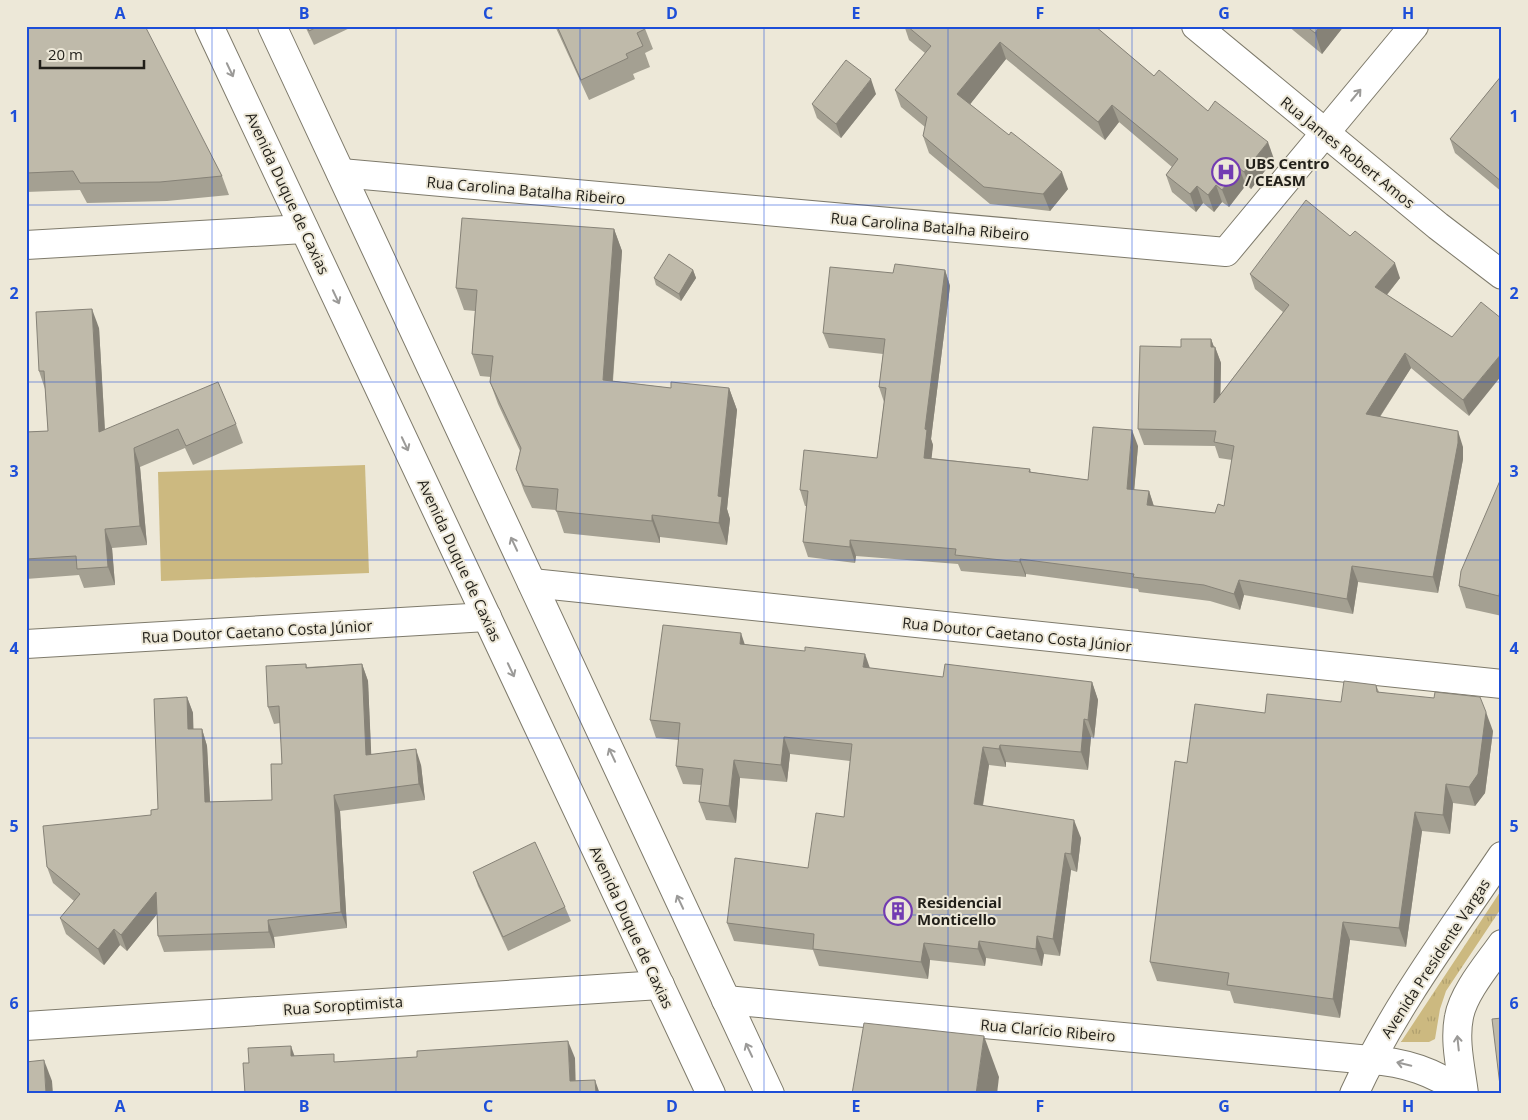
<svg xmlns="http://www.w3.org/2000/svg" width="1528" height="1120" font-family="'Open Sans',sans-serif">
	<defs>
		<pattern id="grass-tufts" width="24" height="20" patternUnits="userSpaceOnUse" patternTransform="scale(1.25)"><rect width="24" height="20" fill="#ccb980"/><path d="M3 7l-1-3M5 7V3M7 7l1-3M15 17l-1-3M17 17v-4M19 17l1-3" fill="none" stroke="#af9f6e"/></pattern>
	</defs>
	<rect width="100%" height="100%" fill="#ede8d8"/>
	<polygon fill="url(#grass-tufts)" points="1502,889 1502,907 1446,991 1440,1009 1435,1039 1429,1042 1401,1042"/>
	<polygon fill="#ccb980" points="365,465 369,573 161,581 158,472"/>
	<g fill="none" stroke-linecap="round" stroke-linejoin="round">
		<defs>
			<g id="minor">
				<polyline points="1196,26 1438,226 1502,275"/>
				<polyline points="341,173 1226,252 1414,26"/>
				<polyline points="26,245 304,229"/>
				<polyline points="532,583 1502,684"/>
				<polyline points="26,644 487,617"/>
				<polyline points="726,1000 1370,1060"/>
				<polyline points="26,1026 660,985"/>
			</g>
			<g id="major">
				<polyline points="209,26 711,1094"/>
				<polyline points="272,26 770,1094"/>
				<path d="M1370,1060C1406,1062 1433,1072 1463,1092"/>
				<path d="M1354,1094C1393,1009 1450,933 1502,856"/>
				<path d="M1464,1094C1461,1069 1454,1041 1459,1017C1463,993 1488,964 1502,944"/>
			</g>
		</defs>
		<use href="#minor" stroke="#7e7a6b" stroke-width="30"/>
		<use href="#major" stroke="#7e7a6b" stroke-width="30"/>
		<use href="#minor" stroke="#fff" stroke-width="28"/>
		<use href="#major" stroke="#fff" stroke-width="28"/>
	</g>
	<g fill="#a4a092">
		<polygon points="26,26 222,176 229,195 167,201 87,203 80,190 26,192"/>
		<polygon points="305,26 354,26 314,45"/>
		<polygon points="555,26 644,26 653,49 645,53 650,67 633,74 635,79 589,100"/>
		<polygon points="902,26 1096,26 1097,28 1154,76 1208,111 1274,159 1251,189 1246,185 1229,207 1222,202 1214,212 1203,203 1196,212 1172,192 1166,175 1172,167 1119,122 1105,140 1006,59 970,104 1068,189 1050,211 990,204 929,153 923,136 925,127 901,107 895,90 925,53 909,40 905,28"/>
		<polygon points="1288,26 1344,26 1322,54"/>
		<polygon points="1502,75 1502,192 1455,153 1450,139"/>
		<polygon points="876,94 841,138 817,118 812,104"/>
		<polygon points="614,229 622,251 613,381 671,388 729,388 737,410 727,509 730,519 727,545 660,537 660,543 564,533 556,510 532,508 524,491 516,469 520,451 498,404 490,382 491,377 480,376 472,354 475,311 464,310 456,288"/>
		<polygon points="693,270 696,278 681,301 656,285 654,278"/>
		<polygon points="945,270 950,286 931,439 933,445 931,458 1030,469 1031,472 1088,480 1138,446 1134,490 1149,491 1154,506 1215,513 1224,506 1232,460 1219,458 1215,446 1144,445 1138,429 1181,347 1211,339 1214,347 1215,347 1221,363 1220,395 1283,312 1255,289 1250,274 1400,278 1387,295 1452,337 1469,416 1411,368 1380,417 1463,447 1463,459 1438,593 1358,582 1353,614 1244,595 1240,610 1210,601 1139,592 1138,589 1026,574 1026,577 961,571 958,564 856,556 855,563 808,557 803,542 807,506 805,506 800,490 877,458 884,402 879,387 883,354 829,348 823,333 893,273"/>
		<polygon points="99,328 105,430 236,424 243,443 193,465 185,448 140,467 147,545 112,548 115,585 84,588 79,575 26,579 26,432 48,431 45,389 39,371"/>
		<polygon points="1502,476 1502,616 1466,608 1459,586"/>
		<polygon points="745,644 869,668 943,677 1092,682 1098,700 1094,738 1091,737 1088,770 1006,762 1006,767 989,765 983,806 1081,838 1077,872 1071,870 1060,956 1044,954 1042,966 986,958 985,966 930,960 928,979 819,966 813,950 734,941 727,923 808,868 844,817 850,761 790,754 787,782 740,778 736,823 706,820 699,802 701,785 683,784 676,766 679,740 656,738 650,720"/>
		<polygon points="306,664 307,667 362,664 368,681 371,754 421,765 425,800 340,811 347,928 274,937 275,948 164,952 158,936 157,914 127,951 120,945 104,965 66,934 60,918 74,901 53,883 47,867 151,815 158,809 187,697 193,713 193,729 202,729 207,746 210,802 272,800 282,764 280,723 274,724 268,707"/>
		<polygon points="1376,685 1379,692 1493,731 1485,793 1475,806 1453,803 1450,834 1422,831 1406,947 1350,940 1340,1018 1234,1003 1230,991 1157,981 1150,962 1265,713 1341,702"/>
		<polygon points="473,872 565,907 571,921 508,951 478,886"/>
	</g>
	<g fill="#868277">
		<polygon points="1320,26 1344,26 1322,54 1315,33"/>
		<polygon points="1000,42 1006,59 964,112 957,94"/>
		<polygon points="871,79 876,94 841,138 836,124"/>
		<polygon points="1112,105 1119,122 1105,140 1098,122"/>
		<polygon points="1268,142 1274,159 1251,189 1244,172"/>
		<polygon points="1239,168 1246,185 1229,207 1222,190"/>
		<polygon points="1062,172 1068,189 1050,211 1043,194"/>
		<polygon points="1216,185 1222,202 1214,212 1208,195"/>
		<polygon points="1197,186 1203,203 1196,212 1190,194"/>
		<polygon points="614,229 622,251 611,402 603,380"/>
		<polygon points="1395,263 1400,278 1380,303 1375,287"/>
		<polygon points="693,270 696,278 681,301 679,294"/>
		<polygon points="945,270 950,286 931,439 933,445 930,473 924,458 925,429"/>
		<polygon points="92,309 99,328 106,451 99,432"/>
		<polygon points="1211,339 1215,350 1215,347 1221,363 1220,419 1214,403"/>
		<polygon points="1405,353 1411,368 1371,430 1366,414"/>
		<polygon points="1502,353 1502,375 1469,416 1463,400"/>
		<polygon points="729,388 737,410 727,509 730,519 727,545 719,523 718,496"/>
		<polygon points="1132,430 1138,446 1133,504 1127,489"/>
		<polygon points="1458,431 1463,447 1463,459 1438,593 1433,577"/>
		<polygon points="134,448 140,467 147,545 140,526"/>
		<polygon points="1149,491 1154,507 1147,505"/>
		<polygon points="652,515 660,537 660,543 652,521"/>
		<polygon points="105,529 112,548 115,585 108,567"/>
		<polygon points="850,540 856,556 855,563 850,547"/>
		<polygon points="1020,559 1026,574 1026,577 1020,562"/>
		<polygon points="1352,566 1358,582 1353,614 1347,599"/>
		<polygon points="1502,575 1502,603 1499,596"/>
		<polygon points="1239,580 1244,595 1240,610 1234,594"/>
		<polygon points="741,633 747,651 740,644"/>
		<polygon points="865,654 871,671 863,667"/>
		<polygon points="362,664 368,681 372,771 366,755"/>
		<polygon points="1092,682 1098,700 1094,738 1088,720"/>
		<polygon points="187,697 193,713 194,746 188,729"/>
		<polygon points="1486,712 1493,731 1485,793 1475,806 1469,787"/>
		<polygon points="1084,719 1091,737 1088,770 1081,752"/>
		<polygon points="202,729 207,746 211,819 205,802"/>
		<polygon points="784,737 790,754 787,782 781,765"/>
		<polygon points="1000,745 1006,762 1006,767 999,749"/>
		<polygon points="983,747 989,765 980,822 974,804"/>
		<polygon points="416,749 421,765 425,800 419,784"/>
		<polygon points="734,760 740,778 736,823 729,806"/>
		<polygon points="1446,784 1453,803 1450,834 1443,815"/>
		<polygon points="334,795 340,811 347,928 341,912"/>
		<polygon points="1415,812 1422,831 1406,947 1399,928"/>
		<polygon points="1074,820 1081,838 1077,872 1071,854"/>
		<polygon points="1065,853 1071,870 1060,956 1053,939"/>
		<polygon points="156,892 162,908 127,951 121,935"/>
		<polygon points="268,920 274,937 275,948 269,932"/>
		<polygon points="1343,922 1350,940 1340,1018 1333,999"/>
		<polygon points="114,929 120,945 104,965 98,949"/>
		<polygon points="1037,936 1044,954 1042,966 1036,949"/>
		<polygon points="979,941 986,958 985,966 978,949"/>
		<polygon points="924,943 930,960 928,979 921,962"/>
		<polygon points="984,1036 999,1077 997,1094 976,1094"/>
		<polygon points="568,1041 575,1058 576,1094 570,1081"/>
		<polygon points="291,1046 297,1063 291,1056"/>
		<polygon points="44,1060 52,1081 53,1094 46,1094"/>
		<polygon points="595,1080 600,1094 596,1094"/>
	</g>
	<g fill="#bfbaaa" stroke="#868277">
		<polygon points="26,26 145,26 222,176 160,182 80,183 73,171 26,173"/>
		<polygon points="307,26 319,26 309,31"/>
		<polygon points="557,26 644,26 645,29 637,33 643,46 626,54 628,58 581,80"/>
		<polygon points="907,26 1095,26 1154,76 1159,70 1208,111 1215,101 1268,142 1244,172 1239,168 1222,190 1216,185 1208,195 1197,186 1190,194 1166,175 1178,159 1112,105 1098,122 1000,42 957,94 1009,135 1011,132 1062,172 1043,194 984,187 923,136 927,117 895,90 931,46"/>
		<polygon points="1306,26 1320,26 1315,33"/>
		<polygon points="846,60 871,79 836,124 812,104"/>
		<polygon points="1502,75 1502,182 1450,139"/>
		<polygon points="1306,200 1350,236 1355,231 1395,263 1375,287 1452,337 1481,302 1502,319 1502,353 1463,400 1405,353 1366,414 1458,431 1458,443 1433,577 1352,566 1347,599 1239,580 1234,594 1204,585 1133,577 1134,574 1020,559 1020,562 955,555 956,549 850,540 850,547 803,542 808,491 800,490 804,450 877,458 886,388 879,387 885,339 823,333 830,267 893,273 895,264 945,270 925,429 927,430 924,458 1030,469 1029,472 1088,480 1093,427 1132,430 1127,489 1149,491 1147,505 1215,513 1218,504 1224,506 1234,446 1214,442 1216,431 1138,429 1140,346 1181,347 1181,339 1211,339 1211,347 1215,347 1214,403 1289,305 1250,274"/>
		<polygon points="462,218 614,229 603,380 671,388 671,382 729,388 718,496 722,497 719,523 652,515 652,521 556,511 558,489 524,486 516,469 521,448 490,382 493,356 472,354 477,290 456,288"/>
		<polygon points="669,254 693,270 679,294 654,278"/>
		<polygon points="92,309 99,432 218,382 236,424 186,446 178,429 134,448 140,526 105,529 108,567 77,569 76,556 26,559 26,432 48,431 44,371 39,371 36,312"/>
		<polygon points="1502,476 1502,575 1499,596 1459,586 1461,571"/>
		<polygon points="663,625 741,633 740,644 805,651 805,647 865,654 863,667 943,677 945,664 1092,682 1088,720 1084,719 1081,752 1000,745 999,749 983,747 974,804 1074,820 1071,854 1065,853 1053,939 1037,936 1036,949 979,941 978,949 924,943 921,962 813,949 814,934 727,923 735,858 808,868 816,813 844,817 852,744 784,737 781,765 734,760 729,806 699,802 703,769 676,766 680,723 650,720"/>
		<polygon points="306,664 306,668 362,664 366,755 416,749 419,784 334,795 341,912 268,920 269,932 158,936 156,892 121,935 114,929 98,949 60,918 80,894 47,867 43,826 151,815 151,810 158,809 154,699 187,697 188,729 202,729 205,802 272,800 271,764 282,764 279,706 268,707 266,666"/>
		<polygon points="1344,681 1376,685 1377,692 1434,698 1435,692 1480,697 1486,712 1478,774 1469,787 1446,784 1443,815 1415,812 1399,928 1343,922 1333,999 1227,985 1229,973 1150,962 1175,761 1187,763 1195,704 1265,713 1267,694 1341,702"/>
		<polygon points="535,842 565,907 503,937 473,872"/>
		<polygon points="1502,1018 1502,1094 1501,1094 1492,1019"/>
		<polygon points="864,1023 984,1036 976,1094 852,1094"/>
		<polygon points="568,1041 570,1081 595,1080 596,1094 245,1094 243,1063 249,1063 248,1048 291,1046 291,1056 334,1054 334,1062 417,1057 417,1051"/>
		<polygon points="44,1060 46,1094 26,1094 26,1062"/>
	</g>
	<defs><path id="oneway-shaft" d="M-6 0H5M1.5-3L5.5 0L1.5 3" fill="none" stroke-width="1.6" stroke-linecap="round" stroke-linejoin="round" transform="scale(1.25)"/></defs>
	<g stroke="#9b9a98">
		<use href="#oneway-shaft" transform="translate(230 70) rotate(65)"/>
		<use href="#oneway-shaft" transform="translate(1356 95) rotate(-50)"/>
		<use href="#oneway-shaft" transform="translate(336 297) rotate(65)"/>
		<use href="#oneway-shaft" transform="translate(405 444) rotate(65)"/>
		<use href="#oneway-shaft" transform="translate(514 544) rotate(-115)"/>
		<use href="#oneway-shaft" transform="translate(511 670) rotate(65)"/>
		<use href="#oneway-shaft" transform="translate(612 755) rotate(-115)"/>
		<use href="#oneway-shaft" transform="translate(680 902) rotate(-115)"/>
		<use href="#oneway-shaft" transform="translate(1458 1043) rotate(-96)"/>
		<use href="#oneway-shaft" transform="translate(749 1050) rotate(-115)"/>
		<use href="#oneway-shaft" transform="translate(1404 1064) rotate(-167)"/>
	</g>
	<path fill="none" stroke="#1d4ed8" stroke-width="1" stroke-opacity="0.55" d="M212,26V1094M396,26V1094M580,26V1094M764,26V1094M948,26V1094M1132,26V1094M1316,26V1094M26,205H1502M26,382H1502M26,560H1502M26,738H1502M26,915H1502"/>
	<defs>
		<symbol id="hospital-ring" viewBox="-11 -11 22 22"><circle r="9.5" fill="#ede8d8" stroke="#723bb2" stroke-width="1.5"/><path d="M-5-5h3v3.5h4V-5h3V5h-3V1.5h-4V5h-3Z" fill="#723bb2"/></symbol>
		<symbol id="building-ring" viewBox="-11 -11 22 22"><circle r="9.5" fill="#ede8d8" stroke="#723bb2" stroke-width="1.5"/><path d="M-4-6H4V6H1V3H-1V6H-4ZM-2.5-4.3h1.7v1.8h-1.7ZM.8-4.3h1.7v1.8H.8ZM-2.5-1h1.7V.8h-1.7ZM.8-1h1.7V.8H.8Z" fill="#723bb2"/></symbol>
	</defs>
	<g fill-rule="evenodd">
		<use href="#hospital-ring" x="1210" y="156" width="32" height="32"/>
		<use href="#building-ring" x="882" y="895" width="32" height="32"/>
	</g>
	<g text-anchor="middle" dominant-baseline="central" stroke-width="4" stroke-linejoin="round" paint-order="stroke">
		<g font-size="15" fill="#211f19" stroke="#ede8d8">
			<text transform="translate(1348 152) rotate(39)">Rua James Robert Amos</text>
			<text transform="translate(526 190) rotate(5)">Rua Carolina Batalha Ribeiro</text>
			<text transform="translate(288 193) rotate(65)">Avenida Duque de Caxias</text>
			<text transform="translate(930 226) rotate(5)">Rua Carolina Batalha Ribeiro</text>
			<text transform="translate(460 560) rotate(65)">Avenida Duque de Caxias</text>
			<text transform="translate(257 631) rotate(-3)">Rua Doutor Caetano Costa Júnior</text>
			<text transform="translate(1017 634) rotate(6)">Rua Doutor Caetano Costa Júnior</text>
			<text transform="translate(632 927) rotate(65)">Avenida Duque de Caxias</text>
			<text transform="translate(1435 958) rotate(-57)">Avenida Presidente Vargas</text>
			<text transform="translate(343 1005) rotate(-4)">Rua Soroptimista</text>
			<text transform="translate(1048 1030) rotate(5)">Rua Clarício Ribeiro</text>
		</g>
		<g font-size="15" font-weight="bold" fill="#211f19" stroke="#ede8d8" text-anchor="start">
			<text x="1245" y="163">UBS Centro<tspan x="1245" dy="17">/ CEASM</tspan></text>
			<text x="917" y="902">Residencial<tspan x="917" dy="17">Monticello</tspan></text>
		</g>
	</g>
	<rect width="1528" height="1120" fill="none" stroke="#ede8d8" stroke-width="55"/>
	<path d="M40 60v8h104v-8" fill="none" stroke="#211f19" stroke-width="2.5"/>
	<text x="48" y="60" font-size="15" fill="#211f19" stroke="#ede8d8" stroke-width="4" paint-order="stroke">20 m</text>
	<rect x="28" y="28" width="1472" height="1064" fill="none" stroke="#1d4ed8" stroke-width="2"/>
	<g font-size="16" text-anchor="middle" font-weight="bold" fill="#1d4ed8">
		<text x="120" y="19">A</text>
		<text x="304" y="19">B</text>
		<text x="488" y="19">C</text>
		<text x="672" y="19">D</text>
		<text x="856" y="19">E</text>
		<text x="1040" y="19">F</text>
		<text x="1224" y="19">G</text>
		<text x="1408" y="19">H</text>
		<text x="14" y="122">1</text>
		<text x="1514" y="122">1</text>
		<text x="14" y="299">2</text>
		<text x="1514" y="299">2</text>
		<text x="14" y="477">3</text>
		<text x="1514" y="477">3</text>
		<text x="14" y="654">4</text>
		<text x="1514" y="654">4</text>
		<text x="14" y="832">5</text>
		<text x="1514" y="832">5</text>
		<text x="14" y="1009">6</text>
		<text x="1514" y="1009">6</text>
		<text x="120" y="1112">A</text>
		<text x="304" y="1112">B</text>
		<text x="488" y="1112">C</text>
		<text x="672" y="1112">D</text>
		<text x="856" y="1112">E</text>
		<text x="1040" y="1112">F</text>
		<text x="1224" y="1112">G</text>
		<text x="1408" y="1112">H</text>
	</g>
</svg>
